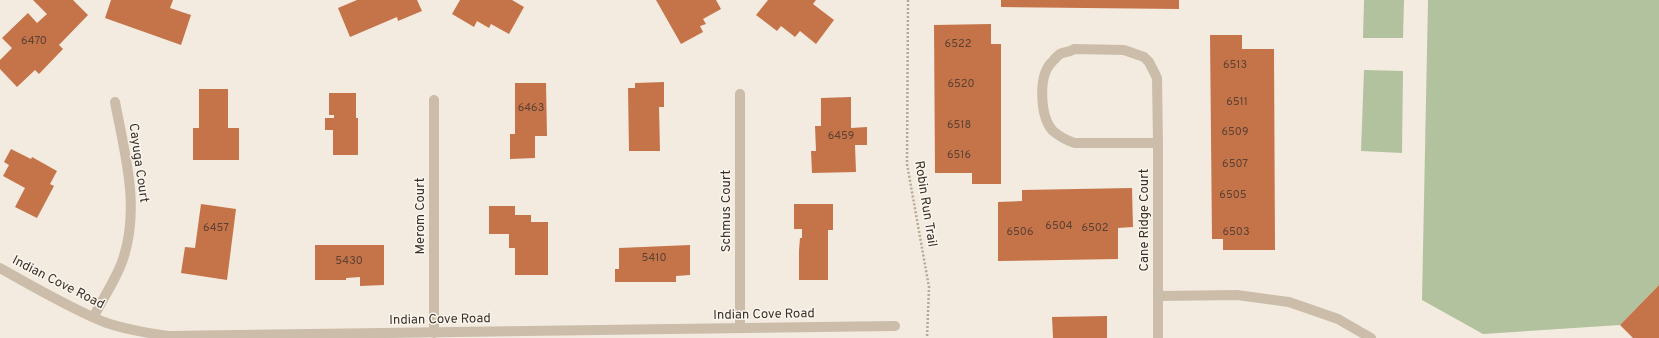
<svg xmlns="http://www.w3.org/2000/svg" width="1659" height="338" font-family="Overpass,sans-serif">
	<rect width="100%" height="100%" fill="#f3ebdf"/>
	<g fill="#b3c29e">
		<polygon points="1364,0 1404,0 1403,38 1363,38"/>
		<polygon points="1428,0 1659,0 1659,285 1620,325 1483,334 1422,300"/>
		<polygon points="1364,70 1403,71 1402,153 1361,151"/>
	</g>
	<g fill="#c5744a">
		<polygon points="33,0 73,0 88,15 59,45 63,49 39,74 35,70 17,87 0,69 0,60 12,48 2,38 28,13 37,23 47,14"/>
		<polygon points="111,0 173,0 170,8 191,15 181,45 105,18"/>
		<polygon points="357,0 417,0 422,11 398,21 397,17 350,37 338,8"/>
		<polygon points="460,0 512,0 524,7 509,34 491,24 489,28 477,21 474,27 452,14"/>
		<polygon points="656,0 716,0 721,9 703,19 706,24 700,26 703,32 681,44"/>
		<polygon points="768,0 816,0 813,4 834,20 816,44 800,31 795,37 781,26 777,31 756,15"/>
		<polygon points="1001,0 1179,0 1179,9 1001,7"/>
		<polygon points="991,24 991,44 1001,44 1001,184 972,184 972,173 935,173 934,25"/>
		<polygon points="1210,35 1242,35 1242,49 1274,49 1275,250 1223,250 1223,239 1212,239"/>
		<polygon points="664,82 664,107 659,107 660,151 629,151 628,88 635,88 635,83"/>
		<polygon points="515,83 546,83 547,136 535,136 535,158 510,159 510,134 515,134"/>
		<polygon points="199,89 228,89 228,128 239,128 239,160 193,160 193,128 199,128"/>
		<polygon points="329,93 356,93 356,118 358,118 358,155 333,155 333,130 325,130 325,118 334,118 334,115 329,115"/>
		<polygon points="851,97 851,128 867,127 867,145 855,145 856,172 812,173 811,151 816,151 815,126 821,126 821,98"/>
		<polygon points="11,149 31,159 32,157 57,171 50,184 54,186 37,218 15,207 25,188 3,176 9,165 4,162"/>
		<polygon points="1132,188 1133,227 1118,228 1118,259 998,261 998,202 1022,201 1022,190"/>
		<polygon points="201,204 236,209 227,280 181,273 185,247 195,248"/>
		<polygon points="794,204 833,204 833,230 828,230 828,280 799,280 799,250 800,238 802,238 802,229 794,229"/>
		<polygon points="489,206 515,206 515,215 531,215 531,222 548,222 548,275 515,275 515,248 509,248 509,234 489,234"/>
		<polygon points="315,245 384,245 384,285 360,286 360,277 346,278 346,280 315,280"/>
		<polygon points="690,245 690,275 676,276 676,282 615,282 615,269 619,269 619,248"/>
		<polygon points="1659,285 1659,338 1633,338 1620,325"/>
		<polygon points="1107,316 1107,338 1053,338 1052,317"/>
	</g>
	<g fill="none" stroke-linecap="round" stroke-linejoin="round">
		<polyline stroke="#b7a795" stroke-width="2.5" stroke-dasharray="2 2" stroke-linecap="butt" points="908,0 907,164 929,287 927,338"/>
		<g stroke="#cbbdaa" stroke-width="10">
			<path d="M1074,49L1124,50L1144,57L1149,62L1157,78L1158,143H1075C1068,141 1059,136 1053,131C1040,117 1038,77 1051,63C1053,61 1057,56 1060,54C1064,52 1070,52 1074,49Z"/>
			<polyline points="740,94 740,328"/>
			<polyline points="434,100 434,333"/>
			<polyline points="1158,143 1158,338"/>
			<path d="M0,268C34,287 68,307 104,322C123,329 147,333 168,336L895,326"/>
			<polyline points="1158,296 1237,295 1289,302 1338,319 1371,338"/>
			<path d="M94,316C103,298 115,281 122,262C141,209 125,155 115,102"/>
		</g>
	</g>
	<g text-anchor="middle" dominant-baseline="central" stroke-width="3" stroke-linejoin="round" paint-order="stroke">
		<g font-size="11" fill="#5c4132">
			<text x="34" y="41">6470</text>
			<text x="958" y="44">6522</text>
			<text x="1235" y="65">6513</text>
			<text x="961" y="84">6520</text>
			<text x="1237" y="102">6511</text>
			<text x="531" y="108">6463</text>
			<text x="959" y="125">6518</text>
			<text x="1235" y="132">6509</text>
			<text x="841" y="136">6459</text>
			<text x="959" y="155">6516</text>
			<text x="1235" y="164">6507</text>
			<text x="1233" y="195">6505</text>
			<text x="1059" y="226">6504</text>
			<text x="216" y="228">6457</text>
			<text x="1095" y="228">6502</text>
			<text x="1020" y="232">6506</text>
			<text x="1236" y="232">6503</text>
			<text x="654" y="258">5410</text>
			<text x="349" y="261">5430</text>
		</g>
		<g font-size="13" fill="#39302a" stroke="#faf5ec">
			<text transform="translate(138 163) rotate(82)">Cayuga Court</text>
			<text transform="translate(925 204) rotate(81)">Robin Run Trail</text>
			<text transform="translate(727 211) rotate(-90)">Schmus Court</text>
			<text transform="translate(421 216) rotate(-90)">Merom Court</text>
			<text transform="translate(1145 220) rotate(-90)">Cane Ridge Court</text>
			<text transform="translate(58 283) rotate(27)">Indian Cove Road</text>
			<text transform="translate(764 315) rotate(-1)">Indian Cove Road</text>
			<text transform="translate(440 320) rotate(-1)">Indian Cove Road</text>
		</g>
	</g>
</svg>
